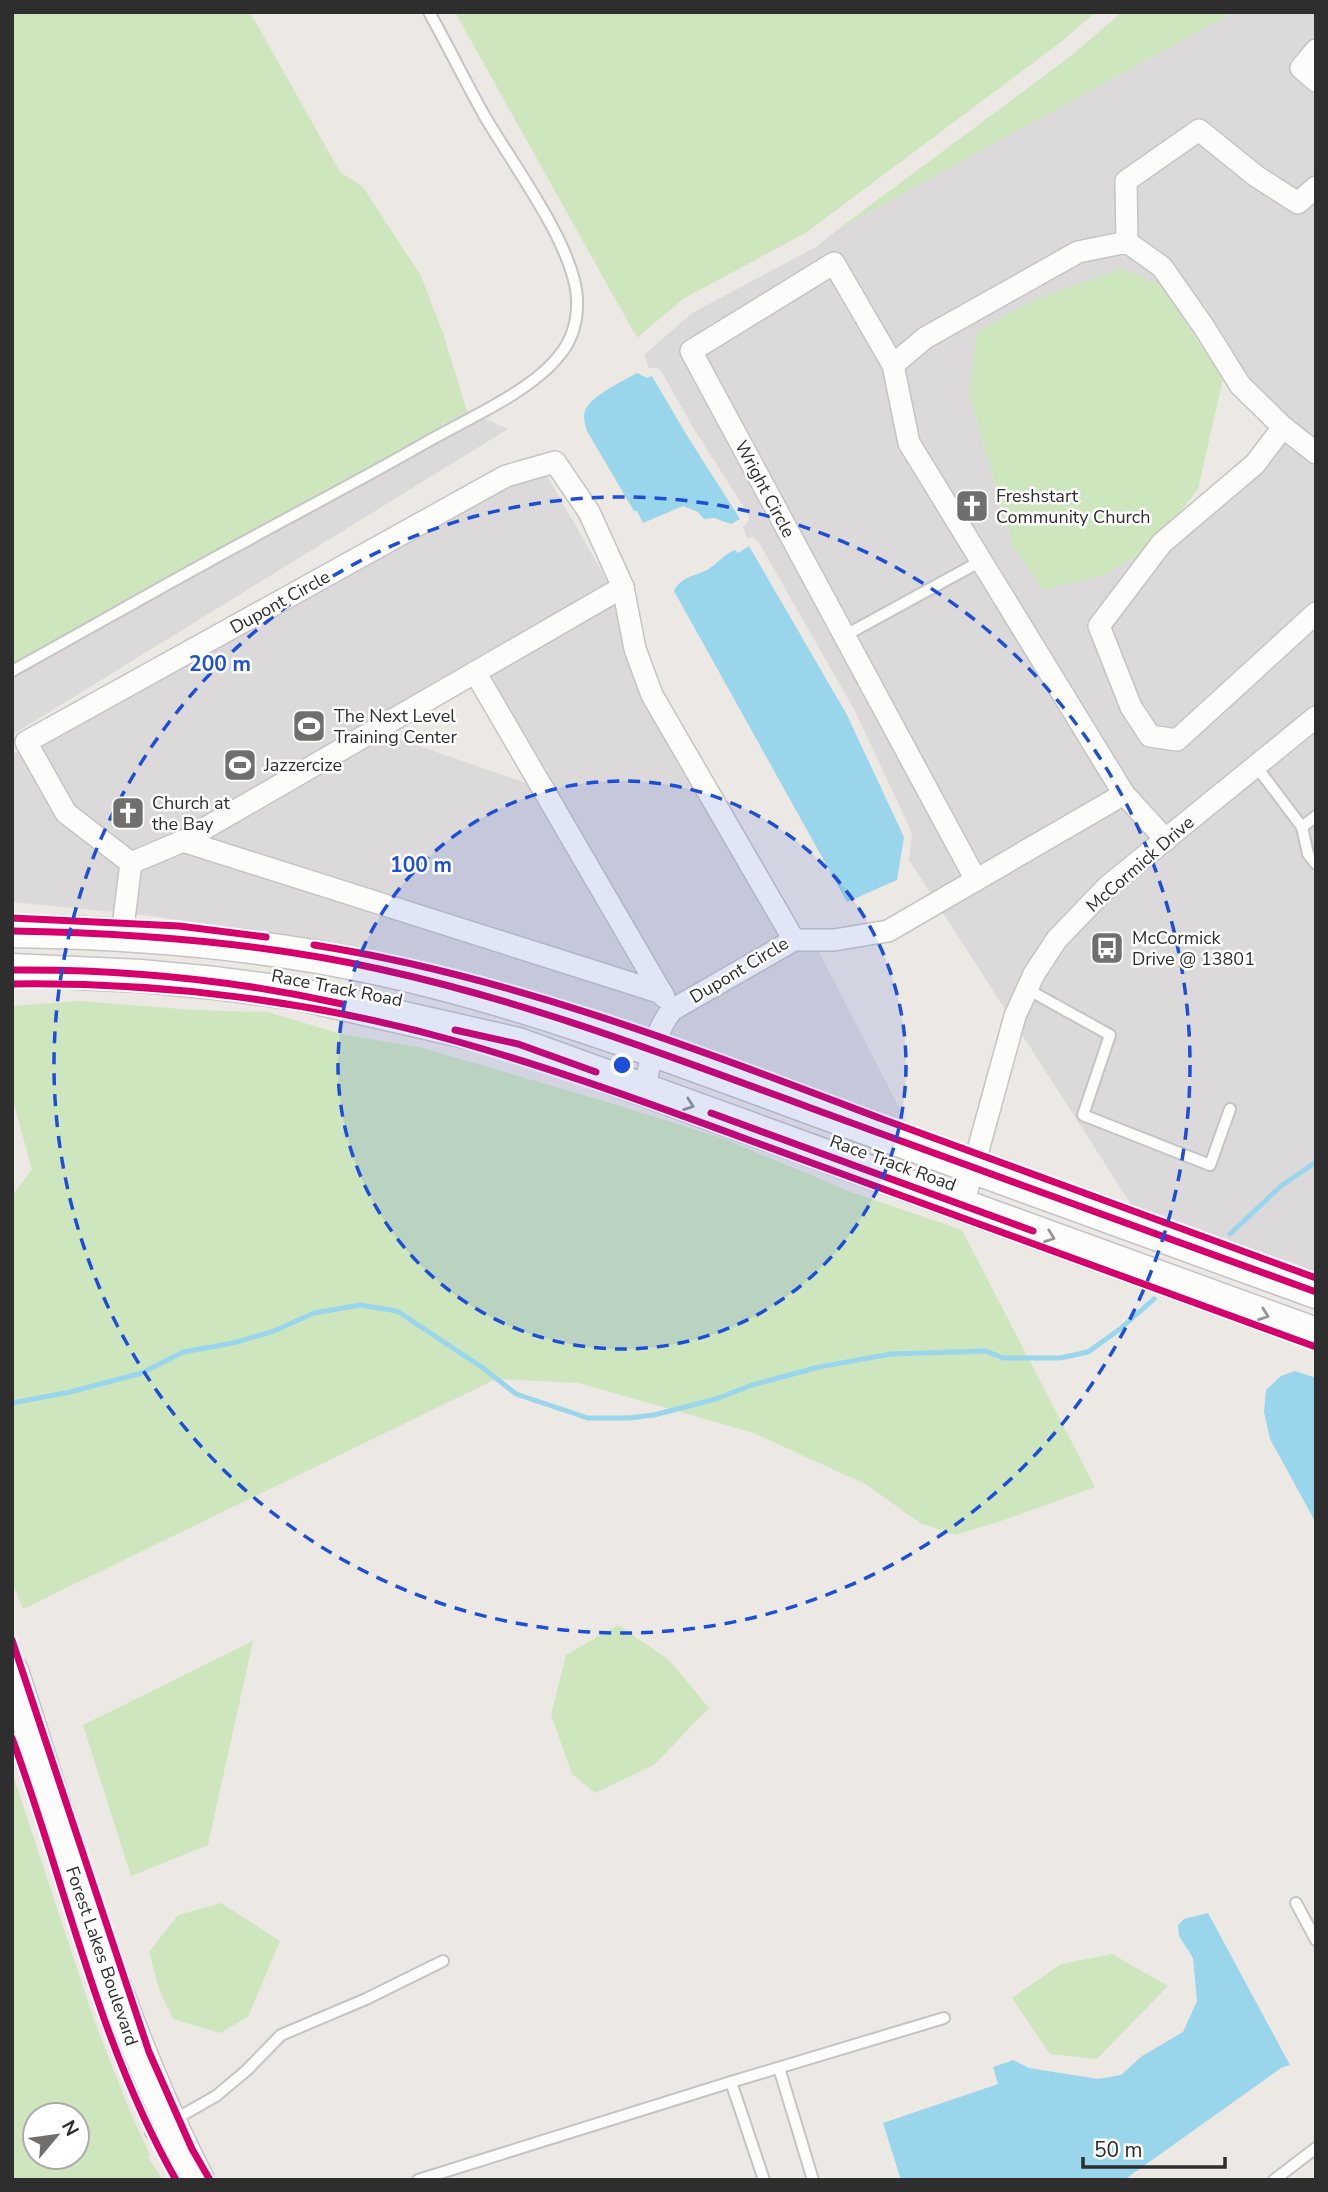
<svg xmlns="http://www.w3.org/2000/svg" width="1328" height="2192" font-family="'Nunito Sans',sans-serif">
	<rect width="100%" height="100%" fill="#ece8e4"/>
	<g fill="#dcd9db">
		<polygon points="1234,12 1316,12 1316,34 1292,63 1293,76 1316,95 1316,174 1298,190 1263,168 1206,122 1193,122 1120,173 1115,182 1116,234 897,349 844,258 829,254 685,343 681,356 962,877 931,894 909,860 912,833 855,711 758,541 753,537 747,538 743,527 749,521 748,514 694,429 661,371 657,368 649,368 644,355 692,313 816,247 837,230"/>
		<polygon points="1197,143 1249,184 1291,211 1305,210 1316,201 1316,439 1291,419 1249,379 1208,314 1205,305 1200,302 1171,261 1138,236 1136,185"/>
		<polygon points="1123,253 1154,274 1162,286 1122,268 969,394 1014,549 1103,575 1142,553 1091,621 1089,631 1121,712 1141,742 1147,746 1174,750 1184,747 1316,627 1316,705 1168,826 1133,788 919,439 905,369 931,346 1081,261"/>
		<polygon points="830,277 883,370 899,449 1110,791 981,866 704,354"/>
		<polygon points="467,411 508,429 12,735 12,671"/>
		<polygon points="1284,442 1316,467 1316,600 1174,730 1157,727 1141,702 1111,627 1169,549"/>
		<polygon points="546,474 609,584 387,713 382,711 379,717 178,832 134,852 74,806 41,746 510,485"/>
		<polygon points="615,603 625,653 643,700 779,937 676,997 546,773 548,769 542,767 489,674"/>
		<polygon points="1316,730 1316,1273 1134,1209 1021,1033 1025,1018 1044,979 1065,945 1115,894"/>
		<polygon points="387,735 526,783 637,975 207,838"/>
		<polygon points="18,751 56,819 120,868 114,912 12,902 12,755"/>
		<polygon points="1121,807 1151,840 1006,1011 942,911"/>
		<polygon points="183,852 652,1002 659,1011 648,1031 483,977 329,941 135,914 141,870"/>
		<polygon points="796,950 818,950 908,1125 668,1037 672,1025 679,1018"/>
	</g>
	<g fill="#cee6be" fill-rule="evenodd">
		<polygon points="12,12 250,12 340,172 363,187 421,276 443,333 467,411 12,671"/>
		<polygon points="455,12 1096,12 1061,42 807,232 683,299 637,338"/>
		<polygon points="1122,12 1234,12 837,230 1072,55"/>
		<polygon points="1122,268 1162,286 1223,379 1198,489 1175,519 1142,553 1104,575 1043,590 1014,549 969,394 977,332 1033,300"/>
		<polygon points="79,1001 194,1010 268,1012 341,1034 419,1047 604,1101 722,1138 851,1192 962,1230 1095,1487 1004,1520 955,1535 920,1523 867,1485 754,1433 579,1383 496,1379 23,1609 12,1582 12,1196 32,1169 12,1097 12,1006"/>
		<polygon points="618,1625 669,1660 709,1708 654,1765 595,1793 572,1774 551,1715 566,1655"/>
		<polygon points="253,1641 208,1845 131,1876 83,1725"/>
		<path d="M12,1772L94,2020L129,2109L150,2155L148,2157L163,2180H12ZM35,2115H77V2157H35Z"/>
		<polygon points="221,1903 280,1941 248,2017 220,2033 173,2019 160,1992 149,1952 178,1915"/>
		<polygon points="1112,1954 1168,1986 1097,2059 1050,2054 1012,1998 1061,1964"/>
	</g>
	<g fill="#99d6ec">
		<path d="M637,373L647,378L652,376L686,434L740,519L731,524L714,518L704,519L698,512L683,506L643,523L637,511H634L587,431C585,424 582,416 586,409C591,396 625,380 637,373Z"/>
		<path d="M749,546L847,715L904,837L897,880L847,902L674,591C682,576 693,577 707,570C718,564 722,555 735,550L738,553Z"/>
		<polygon points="1295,1371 1316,1378 1316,1523 1270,1439 1264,1412 1266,1390 1281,1376"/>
		<polygon points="1208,1913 1290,2065 1281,2068 1124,2180 901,2180 883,2123 998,2084 993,2067 1013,2060 1029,2068 1098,2079 1121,2075 1142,2056 1183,2032 1197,2001 1193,1958 1179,1936 1178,1925 1184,1919"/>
	</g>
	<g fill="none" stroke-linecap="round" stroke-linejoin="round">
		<g stroke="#99d6ec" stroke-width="5">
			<polyline points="1230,1234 1281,1186 1316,1162"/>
			<polyline points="12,1403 70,1392 142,1373 183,1352 233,1343 274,1331 314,1313 360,1305 397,1311 483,1368 516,1394 588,1418 629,1418 654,1415 716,1399 752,1385 819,1367 891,1354 986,1351 1003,1358 1060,1358 1088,1352 1120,1329 1154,1299"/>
		</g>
		<defs>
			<g id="service">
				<polyline points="844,636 981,561"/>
				<path d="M12,671C90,628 166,584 244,542C304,509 366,477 425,443C465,420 530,392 558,357C573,340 578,320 577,298C574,245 511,162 484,115C465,81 448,46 429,12"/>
				<polyline points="1256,766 1302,827 1308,854 1316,864"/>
				<polyline points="1302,827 1316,816"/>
				<polyline points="1027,989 1110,1035 1083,1115 1210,1165 1230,1109"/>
				<polyline points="1296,1903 1316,1940"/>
				<polyline points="779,2068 813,2180"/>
				<polyline points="731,2082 944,2018"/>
				<polyline points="151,2133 216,2096 247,2070 281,2035 366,1999 443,1961"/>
				<polyline points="418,2180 731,2082 764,2180"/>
				<polyline points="1274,2180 1316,2148"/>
			</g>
			<g id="minor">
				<polyline points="1316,50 1301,68 1316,81"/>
				<polyline points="1127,242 1126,181 1199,130 1256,176 1298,203 1316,187"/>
				<polyline points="893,365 925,338 1078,252 1127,242 1162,267 1204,327 1240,385 1283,427 1316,453"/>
				<polyline points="1283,427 1255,464 1162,543 1099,626 1131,707 1150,736 1177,740 1316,613"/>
				<polyline points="475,672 664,997"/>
				<polyline points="183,841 662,993"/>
				<polyline points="131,863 183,841 623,587"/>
				<polyline points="976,880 691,351 834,263 893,365 909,443 1124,794 1166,840"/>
				<path d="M122,935L131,863L66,813L26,742L506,476L555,462L589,512L623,587L635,649L652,695L794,940L672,1010C654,1032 650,1062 645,1089"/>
				<polyline points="794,940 834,940 888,931 1124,794"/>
				<polyline points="963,1205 1015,1016 1034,974 1057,939 1107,887 1316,717"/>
			</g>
			<g id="secondary">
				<path d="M12,931C135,933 259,942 379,969C526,1001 667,1055 808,1107C977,1169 1147,1231 1316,1292"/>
				<polyline points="12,970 140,976 215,983 299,994 518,1044 1316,1334"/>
				<path d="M12,1671C68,1842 115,2019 198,2180"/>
			</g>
		</defs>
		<use href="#service" stroke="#c5c4c5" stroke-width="14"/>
		<use href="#minor" stroke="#c5c4c5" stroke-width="24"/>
		<use href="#secondary" stroke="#c5c4c5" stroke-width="35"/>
		<use href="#service" stroke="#fcfcfb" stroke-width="10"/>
		<use href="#minor" stroke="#fcfcfb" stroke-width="21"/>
		<use href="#secondary" stroke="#fcfcfb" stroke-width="32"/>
		<defs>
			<g id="cycleway">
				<polyline points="12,918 179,926 266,937"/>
				<path d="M12,931C135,933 259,942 379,969C526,1001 667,1055 808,1107C977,1169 1147,1231 1316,1292"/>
				<path d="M314,945C510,976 697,1049 882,1119C1026,1173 1171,1225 1316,1278"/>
				<path d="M12,970C122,969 235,980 342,1004"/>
				<path d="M12,984C161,982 315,1001 459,1042C586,1078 709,1126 834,1171C994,1230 1155,1288 1316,1347"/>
				<polyline points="455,1030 518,1044 596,1072"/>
				<polyline points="711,1113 1033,1231"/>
				<polyline points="12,1640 149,2052 192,2149 210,2180"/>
				<path d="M12,1738C66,1885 98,2043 176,2180"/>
			</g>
		</defs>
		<use href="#cycleway" stroke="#fff" stroke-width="11"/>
		<use href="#cycleway" stroke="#d6006c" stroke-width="7"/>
	</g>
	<defs><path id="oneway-chevron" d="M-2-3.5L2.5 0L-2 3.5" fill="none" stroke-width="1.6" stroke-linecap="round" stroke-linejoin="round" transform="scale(1.75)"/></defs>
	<g stroke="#959594">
		<use href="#oneway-chevron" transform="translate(689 1105) rotate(20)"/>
		<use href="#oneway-chevron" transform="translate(1050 1237) rotate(20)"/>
		<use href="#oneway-chevron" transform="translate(1264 1315) rotate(20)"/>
	</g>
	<circle cx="622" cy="1065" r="284" fill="#1d4ed8" fill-opacity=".12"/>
	<g fill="none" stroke="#1d4ed8" stroke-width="3.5" stroke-dasharray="12 9">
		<circle cx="622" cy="1065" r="284"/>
		<circle cx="622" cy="1065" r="568"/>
	</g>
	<defs>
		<symbol id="church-square" viewBox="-11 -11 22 22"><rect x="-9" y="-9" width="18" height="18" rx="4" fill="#706f6e" stroke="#fff"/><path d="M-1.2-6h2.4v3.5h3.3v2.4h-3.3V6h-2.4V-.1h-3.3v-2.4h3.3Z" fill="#fff"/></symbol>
		<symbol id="stadium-square" viewBox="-11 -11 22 22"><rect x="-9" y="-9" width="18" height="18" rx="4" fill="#706f6e" stroke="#fff"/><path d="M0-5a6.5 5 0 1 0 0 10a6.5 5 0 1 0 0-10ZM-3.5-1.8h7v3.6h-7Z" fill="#fff"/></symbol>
		<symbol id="bus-square" viewBox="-11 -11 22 22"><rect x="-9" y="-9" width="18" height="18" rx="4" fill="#706f6e" stroke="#fff"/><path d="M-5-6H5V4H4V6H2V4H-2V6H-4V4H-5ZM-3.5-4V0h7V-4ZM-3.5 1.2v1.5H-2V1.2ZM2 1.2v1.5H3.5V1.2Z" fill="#fff"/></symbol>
	</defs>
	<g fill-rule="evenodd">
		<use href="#church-square" x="953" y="487" width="38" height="38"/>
		<use href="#stadium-square" x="290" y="707" width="38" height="38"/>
		<use href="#stadium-square" x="221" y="746" width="38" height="38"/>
		<use href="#church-square" x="109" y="794" width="38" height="38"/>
		<use href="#bus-square" x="1088" y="929" width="38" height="38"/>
	</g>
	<g text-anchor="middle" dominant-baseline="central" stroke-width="5" stroke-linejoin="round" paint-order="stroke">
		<g font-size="18" fill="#2e2e2e" stroke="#fff">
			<text transform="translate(765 489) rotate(62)">Wright Circle</text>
			<text transform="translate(280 602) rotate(-29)">Dupont Circle</text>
			<text transform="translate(1140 864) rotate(-41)">McCormick Drive</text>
			<text transform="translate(739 970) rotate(-31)">Dupont Circle</text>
			<text transform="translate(337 988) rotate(11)">Race Track Road</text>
			<text transform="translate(893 1163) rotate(20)">Race Track Road</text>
			<text transform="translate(102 1956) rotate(71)">Forest Lakes Boulevard</text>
		</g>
		<g font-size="18" fill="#2e2e2e" stroke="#fff" text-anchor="start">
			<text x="996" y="496">Freshstart<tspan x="996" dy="21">Community Church</tspan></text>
			<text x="334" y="716">The Next Level<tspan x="334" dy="21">Training Center</tspan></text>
			<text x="264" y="765">Jazzercize</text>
			<text x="152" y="803">Church at<tspan x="152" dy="21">the Bay</tspan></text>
			<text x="1132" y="938">McCormick<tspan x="1132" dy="21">Drive @ 13801</tspan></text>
		</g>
	</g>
	<circle cx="622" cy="1065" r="10" fill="#1d4ed8" stroke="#fff" stroke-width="3.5"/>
	<g font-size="21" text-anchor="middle" font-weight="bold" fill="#1d4ed8" stroke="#fff" stroke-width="5" stroke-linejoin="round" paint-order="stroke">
		<text x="220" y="671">200 m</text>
		<text x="421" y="872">100 m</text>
	</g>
	<rect width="1328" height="2192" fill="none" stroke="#2e2e2e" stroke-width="28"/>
	<g transform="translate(56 2136) rotate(61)"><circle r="33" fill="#ffffff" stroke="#ababab" stroke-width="2"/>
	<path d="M0-5L12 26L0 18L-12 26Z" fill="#706f6e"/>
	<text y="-10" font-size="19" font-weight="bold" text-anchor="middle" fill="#2e2e2e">N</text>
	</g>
	<path d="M1083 2157v10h142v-10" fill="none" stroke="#2e2e2e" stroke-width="3.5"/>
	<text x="1094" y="2157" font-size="21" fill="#2e2e2e" stroke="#ffffff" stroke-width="5" paint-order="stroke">50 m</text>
</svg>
